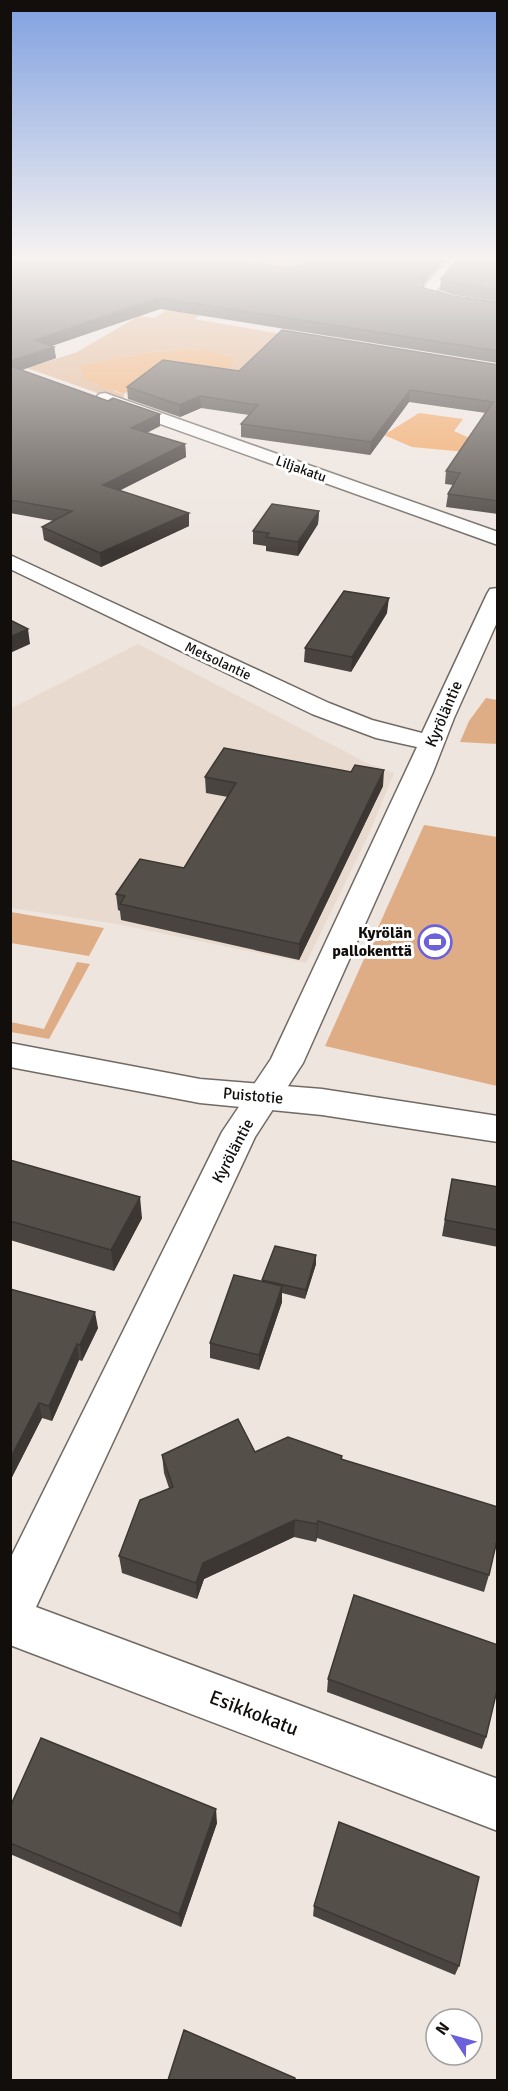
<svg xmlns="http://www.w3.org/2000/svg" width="508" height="2091" font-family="Signika,sans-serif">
	<rect width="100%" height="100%" fill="#eee5df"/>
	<polygon fill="#e8dace" points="138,644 367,763 394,773 368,836 306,963 117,924 11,908 10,709"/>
	<g fill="#dfad85">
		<polygon points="253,257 312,257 293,273 267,272 194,319 293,336 241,374 231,373 235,357 203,349 151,352 80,367 116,392 124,394 123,402 27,368 77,352 139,316 155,318 193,291 198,291"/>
		<polygon points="486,698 497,700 497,744 460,742 469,721"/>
		<polygon points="424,825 497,837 497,1086 325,1046"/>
		<polygon points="11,912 104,928 89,956 11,943"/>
		<polygon points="77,962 90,964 49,1039 11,1032 11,1022 44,1029"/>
	</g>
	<g fill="#f1a461">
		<polygon points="203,349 235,357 231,373 167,362 124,394 84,379 80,366 151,352"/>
		<polygon points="419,413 463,419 454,431 474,440 466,452 412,447 384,435"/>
	</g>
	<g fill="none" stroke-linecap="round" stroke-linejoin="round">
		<defs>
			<g id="street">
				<polygon points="450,257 465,257 436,291 453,297 498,303 498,312 451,305 424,297 421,290"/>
				<polygon points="105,393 498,532 498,545 99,402 96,398 99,394"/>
				<polygon points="10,555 329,703 372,720 422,733 487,594 490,589 498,588 498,620 454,718 433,772 303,1063 255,1137 36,1607 498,1779 498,1831 10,1645 10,1559 222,1132 271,1059 417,747 376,738 312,714 10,569"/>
			</g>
			<polygon id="secondary" points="10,1043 200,1079 322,1089 498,1116 498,1142 322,1115 200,1103 10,1067"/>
		</defs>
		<use href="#street" stroke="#716a64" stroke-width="3"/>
		<use href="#secondary" stroke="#716a64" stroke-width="3"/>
		<use href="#street" fill="#fff" fill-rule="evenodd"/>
		<use href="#secondary" fill="#fff" fill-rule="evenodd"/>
	</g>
	<g fill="#49443f">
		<polygon points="498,257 498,301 454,295 440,290 441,279"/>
		<polygon points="226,259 423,285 424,288 452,296 498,302 498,363 160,309 52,346 54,347 56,358 22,370 108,401 160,414 160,426 147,433 185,444 186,457 119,491 189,526 101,567 44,540 42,527 54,521 10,513 10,264"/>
		<polygon points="498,365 498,514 446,507 448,494 453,485 445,484 446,471 486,413 409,402 370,455 241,437 241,424 249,415 201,408 180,417 128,399 127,387 239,371"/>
		<polygon points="319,511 318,524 298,556 266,551 266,546 253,544 253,531"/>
		<polygon points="387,613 351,672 304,662 305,648"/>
		<polygon points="205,777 383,786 299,960 121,920 120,911 118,910 116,894 184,868 228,797 206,793"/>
		<polygon points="10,1160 142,1218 114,1271 10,1240"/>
		<polygon points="452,1179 498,1187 498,1247 442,1236"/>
		<polygon points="316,1264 305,1299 282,1293 282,1302 259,1370 210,1358 210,1343 262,1282 262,1280"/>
		<polygon points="10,1289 98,1328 82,1361 79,1360 52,1421 42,1418 10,1481"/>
		<polygon points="255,1452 342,1460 489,1575 484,1592 317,1538 316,1542 294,1537 204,1579 197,1599 122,1573 119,1556 169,1488 164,1473 162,1455"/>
		<polygon points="328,1679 486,1737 482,1749 327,1692"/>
		<polygon points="10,1807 217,1823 181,1927 10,1854"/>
		<polygon points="314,1906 459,1966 455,1975 313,1916"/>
	</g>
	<g fill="#3c3733">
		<polygon points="10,257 22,257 10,262"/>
		<polygon points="439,257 447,257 419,289 420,278"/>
		<polygon points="159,298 160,309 36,351 35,340"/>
		<polygon points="54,347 56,358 10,374 10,361"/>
		<polygon points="410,390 409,402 370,455 371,442"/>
		<polygon points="200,396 201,408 180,417 180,405"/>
		<polygon points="160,414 160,426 131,440 131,428"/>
		<polygon points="185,444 186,457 104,498 103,485"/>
		<polygon points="319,511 318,524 298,556 298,542"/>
		<polygon points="189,513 189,526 101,567 100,553"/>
		<polygon points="389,598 387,613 351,672 352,657"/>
		<polygon points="28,629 30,644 10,653 10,637"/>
		<polygon points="384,770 383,786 299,960 299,944"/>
		<polygon points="140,1197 142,1218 114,1271 111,1250"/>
		<polygon points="316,1255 316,1264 305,1299 306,1290"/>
		<polygon points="282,1286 282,1302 259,1370 259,1355"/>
		<polygon points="95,1312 98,1328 82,1361 80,1345"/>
		<polygon points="77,1344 79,1360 52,1421 49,1406"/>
		<polygon points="39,1403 42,1418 10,1481 10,1459"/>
		<polygon points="295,1520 294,1537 204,1579 197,1599 196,1583 203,1563"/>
		<polygon points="318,1521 317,1538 316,1542 317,1524"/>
		<polygon points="216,1809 217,1823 181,1927 179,1914"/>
	</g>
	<g fill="#554f49" stroke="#3c3733" stroke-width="1.5">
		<polygon points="32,257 213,257 293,268 310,257 439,257 420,278 424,288 452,296 498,302 498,351 159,298 35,340 54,347 10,361 10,264"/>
		<polygon points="460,257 498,257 498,290 455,284 441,279"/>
		<polygon points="282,330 498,365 498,501 448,494 460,473 446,471 493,402 410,390 371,442 241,424 258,405 200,396 180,405 127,387 163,360 239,371"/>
		<polygon points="10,366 108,401 113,398 160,414 131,428 185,444 103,485 189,513 100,553 42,527 72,511 10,500"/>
		<polygon points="272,504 319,511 298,542 266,537 269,533 253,531"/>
		<polygon points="344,591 389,598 352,657 305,648"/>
		<polygon points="10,620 28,629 10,637"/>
		<polygon points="224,748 351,772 355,765 384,770 299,944 120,904 125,896 116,894 140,859 184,868 236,783 205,777"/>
		<polygon points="10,1160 140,1197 111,1250 10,1221"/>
		<polygon points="452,1179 498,1187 498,1230 445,1220"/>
		<polygon points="275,1246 316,1255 306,1290 262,1280"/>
		<polygon points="234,1275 282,1286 259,1355 210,1343"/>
		<polygon points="10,1289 95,1312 80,1345 77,1344 49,1406 39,1403 10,1459"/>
		<polygon points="238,1419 255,1452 288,1437 342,1456 341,1459 498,1507 498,1536 489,1575 318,1521 317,1524 295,1520 203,1563 196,1583 119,1556 140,1500 173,1487 162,1455"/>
		<polygon points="354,1595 498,1645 498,1686 486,1737 328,1679"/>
		<polygon points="41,1738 216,1809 179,1914 10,1843 10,1807"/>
		<polygon points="339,1822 479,1877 459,1966 314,1906"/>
		<polygon points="184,2030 295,2078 295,2080 168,2080"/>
	</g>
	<linearGradient id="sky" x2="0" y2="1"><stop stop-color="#7fa0e0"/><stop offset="0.47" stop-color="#f7f3f1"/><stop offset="1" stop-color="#f7f3f1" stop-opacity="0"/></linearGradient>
	<rect width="508" height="550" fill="url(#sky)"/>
	<defs>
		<symbol id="stadium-ring" viewBox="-11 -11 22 22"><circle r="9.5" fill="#fff" stroke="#6b61db" stroke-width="1.5"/><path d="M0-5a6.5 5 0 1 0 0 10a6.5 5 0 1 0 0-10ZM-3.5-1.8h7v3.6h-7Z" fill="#6b61db"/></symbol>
	</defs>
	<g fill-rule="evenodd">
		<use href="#stadium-ring" x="416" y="923" width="38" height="38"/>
	</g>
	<g text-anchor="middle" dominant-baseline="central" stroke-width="6" stroke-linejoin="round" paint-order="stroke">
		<g font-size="14" fill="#110e0c" stroke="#fff">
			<text transform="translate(301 469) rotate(20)">Liljakatu</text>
			<text transform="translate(218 661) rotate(25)">Metsolantie</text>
		</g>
		<g font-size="16" fill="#110e0c" stroke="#fff">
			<text transform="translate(444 714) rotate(-67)">Kyröläntie</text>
			<text transform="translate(253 1096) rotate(5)">Puistotie</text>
			<text transform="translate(233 1151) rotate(-62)">Kyröläntie</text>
		</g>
		<g font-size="16" font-weight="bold" fill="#110e0c" stroke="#fff" text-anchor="end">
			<text x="412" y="933">Kyrölän<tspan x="412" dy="18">pallokenttä</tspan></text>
		</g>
		<g font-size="20" fill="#110e0c" stroke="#fff">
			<text transform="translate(254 1713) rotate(21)">Esikkokatu</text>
		</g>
	</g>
	<rect width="508" height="2091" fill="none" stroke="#110e0c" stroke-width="24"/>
	<g transform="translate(454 2037) rotate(306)"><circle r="28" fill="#ffffff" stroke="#a09f9e" stroke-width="1.5"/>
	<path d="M0-4.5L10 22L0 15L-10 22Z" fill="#6b61db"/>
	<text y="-9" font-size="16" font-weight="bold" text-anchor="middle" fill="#110e0c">N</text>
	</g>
</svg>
